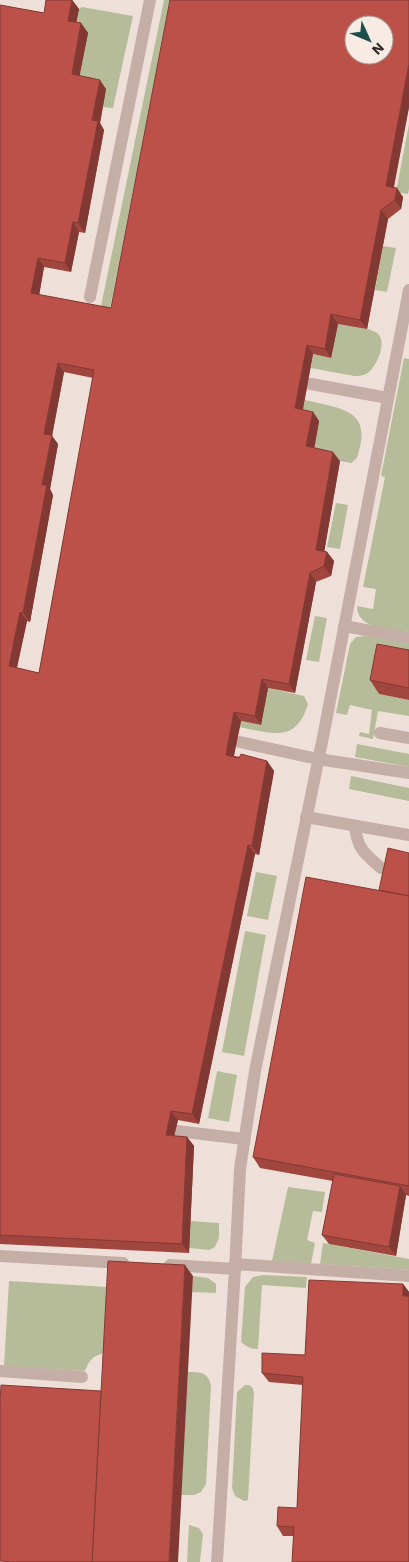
<svg xmlns="http://www.w3.org/2000/svg" width="409" height="1562" font-family="'Work Sans',sans-serif">
	<rect width="100%" height="100%" fill="#eee0d8"/>
	<g fill="#b6bc99">
		<polygon points="164,0 171,0 109,313 100,311"/>
		<polygon points="82,7 133,16 113,108 102,107 78,84 75,30 79,9"/>
		<polygon points="409,124 409,189 408,194 396,192"/>
		<polygon points="383,246 396,248 387,292 375,290"/>
		<path d="M338,324C349,326 367,326 377,333C388,341 377,365 369,372C364,376 359,376 354,376L311,368L313,354L331,358Z"/>
		<path d="M404,358L409,359V632C391,629 357,630 357,606L373,609L376,589L363,587L385,477L381,476Z"/>
		<path d="M305,400C342,409 374,409 357,458L351,463L313,456L301,418Z"/>
		<polygon points="336,503 348,505 340,549 327,547"/>
		<polygon points="315,616 327,618 319,662 306,660"/>
		<polygon points="367,636 409,644 409,662 379,694 409,700 409,716 378,711 373,739 359,736 360,732 369,734 372,710 350,705 347,715 336,713 350,644 356,637"/>
		<path d="M268,688L304,696L308,704C296,744 272,733 239,727L241,721L261,725Z"/>
		<polygon points="357,744 409,754 409,767 355,757"/>
		<polygon points="351,776 409,788 409,801 349,789"/>
		<polygon points="256,872 277,876 268,920 247,916"/>
		<polygon points="245,931 266,935 244,1056 222,1052"/>
		<polygon points="217,1071 237,1075 229,1122 208,1118"/>
		<polygon points="288,1187 325,1192 322,1212 313,1211 307,1240 315,1243 311,1264 272,1261"/>
		<polygon points="190,1221 219,1223 219,1238 215,1247 209,1250 189,1248"/>
		<polygon points="323,1243 409,1259 409,1270 320,1264"/>
		<path d="M263,1275L307,1277L306,1288L262,1285L258,1349C250,1349 247,1347 241,1342L245,1287L253,1277Z"/>
		<polygon points="193,1276 208,1278 216,1284 216,1293 192,1292"/>
		<path d="M9,1281L107,1287L104,1353C93,1356 89,1360 85,1371L4,1366Z"/>
		<path d="M188,1372C201,1372 208,1372 211,1386L206,1484L201,1492L194,1495H181Z"/>
		<polygon points="245,1385 249,1385 252,1387 254,1392 248,1500 244,1501 235,1496 232,1488 237,1392"/>
		<polygon points="189,1525 199,1528 203,1534 200,1562 187,1562"/>
	</g>
	<g fill="none" stroke-linecap="round" stroke-linejoin="round">
		<g stroke="#c5aea5" stroke-width="12">
			<polyline points="90,297 150,0"/>
			<polyline points="311,384 388,398"/>
			<polyline points="344,626 409,638"/>
			<polyline points="380,733 409,738"/>
			<polyline points="240,742 318,759 409,773"/>
			<polyline points="306,817 409,835"/>
			<path d="M355,826C357,848 364,853 381,868"/>
			<polyline points="177,1131 244,1139"/>
			<polyline points="0,1256 123,1263"/>
			<polyline points="235,1264 409,1276"/>
			<polyline points="170,1265 235,1269 240,1169 255,1071 324,732 409,290"/>
			<polyline points="0,1371 82,1377"/>
			<polyline points="217,1562 235,1269"/>
		</g>
	</g>
	<g fill="#a1463f" fill-rule="evenodd">
		<path d="M72,0L79,9L76,22L81,23L88,33L79,76L106,89L100,123L104,130L85,233L79,232L71,272L44,267L39,295L111,308L409,0V107L394,187L403,197L401,209L388,219L367,329L338,324L331,358L313,354L303,410L313,412L319,421L314,448L340,461L324,551L327,552L334,561L331,576L316,582L295,693L268,688L261,725L241,721L234,756L267,761L274,771L259,855L255,854L199,1124L178,1120L174,1136L187,1137L194,1146L189,1253L0,1244V5L44,13ZM64,372L93,378L39,673L17,668L27,621L30,622L53,495L50,489L58,444L52,436Z"/>
		<polygon points="409,650 409,700 379,694 370,680"/>
		<polygon points="409,853 409,1196 406,1195 396,1256 329,1244 322,1235 333,1181 260,1168 253,1157 379,890"/>
		<polygon points="403,1284 409,1292 409,1562 293,1536 283,1536 277,1526 297,1508 303,1385 269,1382 262,1373 305,1355"/>
	</g>
	<g fill="#833933">
		<polygon points="72,0 79,9 75,30 68,21"/>
		<polygon points="81,23 88,33 78,84 72,74"/>
		<polygon points="409,64 409,107 392,195 386,186"/>
		<polygon points="100,80 106,89 100,123 104,130 85,233 78,223 92,120"/>
		<polygon points="397,188 403,197 401,209 395,200"/>
		<polygon points="381,210 388,219 367,329 360,320"/>
		<polygon points="73,222 79,232 71,272 65,263"/>
		<polygon points="38,258 44,267 38,302 31,293"/>
		<polygon points="331,314 338,324 331,358 325,349"/>
		<polygon points="307,345 313,354 301,418 295,408"/>
		<polygon points="58,363 64,372 52,436 58,444 50,489 53,495 30,622 23,613 42,485 44,434"/>
		<polygon points="313,412 319,421 313,456 306,446"/>
		<polygon points="333,452 340,461 323,559 316,550"/>
		<polygon points="327,552 334,561 331,576 324,566"/>
		<polygon points="310,573 316,582 295,693 289,684"/>
		<polygon points="20,612 27,621 15,675 9,666"/>
		<polygon points="262,679 268,688 261,725 255,716"/>
		<polygon points="234,712 241,721 232,764 226,755"/>
		<polygon points="267,761 274,771 259,855 252,846"/>
		<polygon points="248,845 255,854 199,1124 192,1114"/>
		<polygon points="171,1111 178,1120 172,1145 166,1135"/>
		<polygon points="187,1137 194,1146 189,1253 182,1244"/>
		<polygon points="400,1186 406,1195 396,1256 389,1247"/>
		<polygon points="185,1265 193,1276 178,1562 169,1562"/>
		<polygon points="403,1284 409,1292 409,1305 403,1296"/>
	</g>
	<g fill="#bb5149" stroke="#833933" fill-rule="evenodd">
		<path d="M46,0H72L68,21L81,23L72,74L100,80L92,120L98,121L78,223L73,222L65,263L38,258L31,293L111,308L170,0H409V64L386,186L397,188L395,200L381,210L360,320L331,314L325,349L307,345L295,408L313,412L306,446L333,452L316,550L327,552L324,566L310,573L289,684L262,679L255,716L234,712L226,755L239,758L241,754L267,761L252,846L248,845L192,1114L171,1111L166,1135L187,1137L182,1244L0,1235V5L44,13ZM354,25H384V55H354ZM58,363L94,370L39,673L9,666L20,612L23,613L47,485H42L52,435L44,434Z"/>
		<polygon points="377,644 409,650 409,688 370,680"/>
		<polygon points="388,848 409,853 409,896 379,890"/>
		<polygon points="306,877 409,896 409,1186 253,1157"/>
		<polygon points="334,1174 400,1186 389,1247 322,1235"/>
		<polygon points="108,1261 185,1265 169,1562 92,1562"/>
		<polygon points="309,1280 403,1284 403,1296 409,1296 409,1562 292,1562 294,1527 277,1526 278,1507 297,1508 303,1377 262,1373 262,1353 305,1355"/>
		<polygon points="1,1385 101,1391 92,1562 13,1562 0,1561 0,1402"/>
	</g>
	<g transform="translate(369 40) rotate(134)"><circle r="24" fill="#f7ebe3" stroke="#a89d97"/>
	<path d="M0-4L9 19L0 12L-9 19Z" fill="#1f4f4a"/>
	<text y="-8" font-size="14" font-weight="bold" text-anchor="middle" fill="#312726">N</text>
	</g>
</svg>
